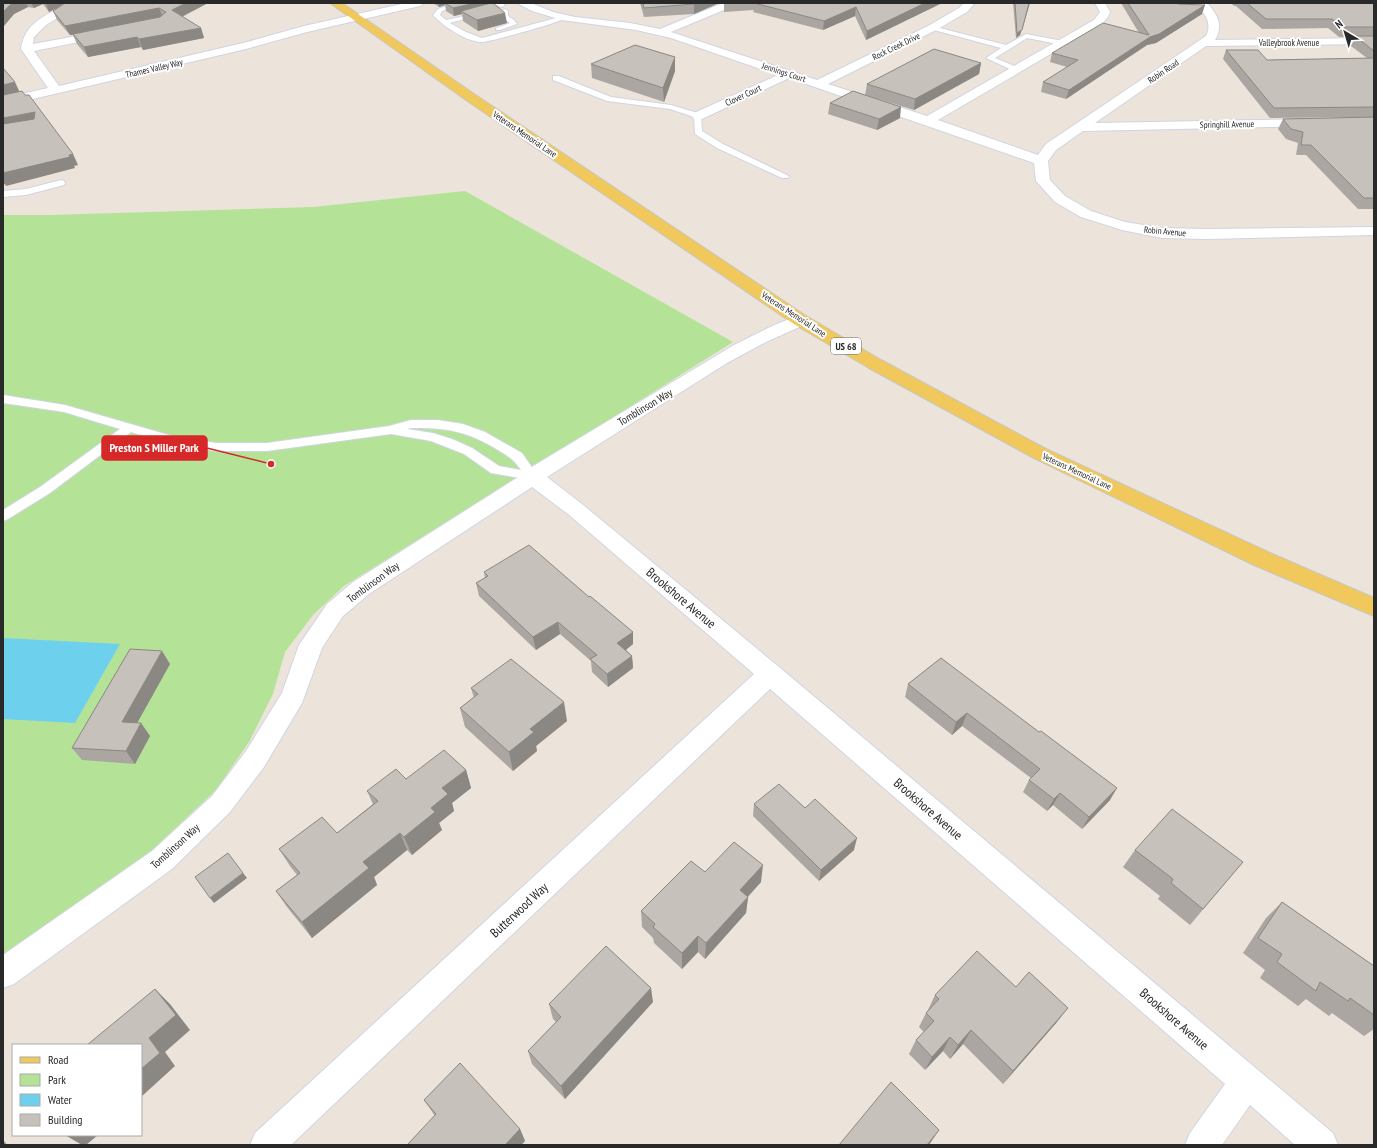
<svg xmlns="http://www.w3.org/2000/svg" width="1377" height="1148" font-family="'PT Sans Narrow',sans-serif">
	<rect width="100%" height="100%" fill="#ece4db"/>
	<polygon fill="#b4e397" points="465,191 733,342 344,586 313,615 285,652 273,694 249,742 216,790 150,852 3,955 3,215 50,215 313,207"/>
	<polygon fill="#6dd1ee" points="3,638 120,644 75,723 3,719"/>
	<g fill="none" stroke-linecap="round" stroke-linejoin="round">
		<defs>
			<g id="lane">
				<path d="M455,3L463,4L442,11L440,15L446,20L483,12V14L450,23L466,32L482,38L563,16L566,18C561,22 487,43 480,42C464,40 444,27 433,15L438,9Z"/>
				<polygon points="490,3 502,3 505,5 502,7"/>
				<polygon points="505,9 508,11 508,16 514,20 517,24 500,30 496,30 496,28 510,23 501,17 502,11"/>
				<polygon points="932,26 1006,45 1026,34 1063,41 1067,43 1063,45 1027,38 995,58 1019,68 1020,70 1016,72 986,58 1001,48 930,29 930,27"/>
				<polygon points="553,76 559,76 611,97 671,105 701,114 702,131 723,144 789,176 788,178 782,178 717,148 695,134 694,117 670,109 607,101 553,80"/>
				<polygon points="61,180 64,181 65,183 64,185 26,195 3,197 3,191 26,189"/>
				<path d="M3,395L65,405L172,436L216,443H267L389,426L411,420H438L463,424L485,432L522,453L538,476L536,479L532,480L491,473L464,454L431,441L391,434L267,451H216L171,444L131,432L50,493L8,519L3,521V510L40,487L120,429L64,412L3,403ZM411,428C445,428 463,430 493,447C506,455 512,457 521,470L499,466L472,448L452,439L433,433L407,429Z"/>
			</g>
			<g id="street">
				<path d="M70,3H83L46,25L34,37L33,44L104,31L109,34L104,37L34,51L59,86L243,43L304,26L406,3H425L420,6L307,32L246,49L3,106V98L48,88L21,49C24,22 48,14 70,3Z"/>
				<path d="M517,3H531L553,12L575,17L630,23L660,29L723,3H737L736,5L671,32L817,80L928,26L959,8L964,3H975L967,12L936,30L828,84L927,116L1094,20L1100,12L1095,3H1105L1110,12L1108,17L1102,24L938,120L1038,155L1046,144L1206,36C1213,22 1204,14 1196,3H1207C1217,14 1224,25 1215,40L1374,38V44L1206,46L1095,123L1310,119L1315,120L1316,123L1315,126L1083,131L1056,150L1048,161L1050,180L1065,196L1091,211L1125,222L1162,228L1206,229L1374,227V235L1206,239L1162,238L1122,230L1081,217L1055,202L1036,181L1034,163L789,78L702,119H694L692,116L694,113L778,75L671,38L636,30L562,20L532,11Z"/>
				<polygon points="800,315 806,316 808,320 806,324 766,342 727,363 547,477 582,504 779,667 1258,1070 1333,1133 1338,1145 1295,1145 1250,1105 1222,1145 1185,1145 1190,1133 1225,1084 770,689 291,1145 250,1145 255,1133 754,674 568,514 532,487 369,594 343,616 322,648 302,703 264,767 230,812 172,869 14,984 3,988 3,955 152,851 212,796 246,751 282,693 299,645 327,604 353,582 523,474 525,471 734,345 774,325"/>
			</g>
			<polygon id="primary" points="330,3 342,3 474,94 806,316 881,360 1046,449 1270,553 1374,598 1374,616 1254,565 1032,457 869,368 794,324 466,100"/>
		</defs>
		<use href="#lane" stroke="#d0d4e2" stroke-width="2"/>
		<use href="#street" stroke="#d0d4e2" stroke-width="2"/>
		<use href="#primary" stroke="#c7c7c7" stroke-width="2"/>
		<use href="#lane" fill="#fff" fill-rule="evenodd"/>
		<use href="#street" fill="#fff" fill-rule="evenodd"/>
		<use href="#primary" fill="#f0c85b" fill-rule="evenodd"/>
	</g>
	<g fill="#aba6a1">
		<polygon points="3,3 208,3 182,17 201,28 204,38 143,50 141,47 88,57 77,44 73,35 70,35 57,20 53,11 58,7 49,12 43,4 34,8 28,7 14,14 3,27"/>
		<polygon points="433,3 488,3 507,23 478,31 463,21 462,14 454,16 446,11 445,5 439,7"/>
		<polygon points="640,3 719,3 694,14 644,17"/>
		<polygon points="724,3 942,3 866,40 855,16 823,30 753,12 754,10 724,12"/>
		<polygon points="1013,3 1030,3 1020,35 1016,38"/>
		<polygon points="1121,3 1177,3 1202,14 1156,43 1147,45 1066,99 1041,92 1043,82 1067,67 1050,62 1052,53 1139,33"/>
		<polygon points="1231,3 1374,3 1374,117 1270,118 1223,59 1226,50 1267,60 1367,58 1351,46 1355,37 1339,37 1328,28 1262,29 1236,6 1234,6"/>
		<polygon points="675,57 675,71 664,102 592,78 591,64"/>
		<polygon points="981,63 979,74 914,110 865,95 867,84"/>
		<polygon points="830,103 900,118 877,130 828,114"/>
		<polygon points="1374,117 1374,209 1358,209 1306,155 1296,155 1298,143 1286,139 1278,129 1283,119"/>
		<polygon points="484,572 633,644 626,650 632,656 633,668 608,687 592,672 591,661 560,634 536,650 479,596 476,583 485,578"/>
		<polygon points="941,658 1110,800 1082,829 1053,805 1047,811 1023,792 1029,780 1031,778 962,726 952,735 905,697 908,684"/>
		<polygon points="170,664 137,723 141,723 150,736 135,764 82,760 72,748"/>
		<polygon points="471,688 567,721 536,746 537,751 513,771 465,727 460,708 474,698"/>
		<polygon points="466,770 471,788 452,803 454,811 439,823 442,830 412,855 407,850 374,877 377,885 312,938 287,907 276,891 297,875 290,866 279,849 337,833 373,804 367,791 406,779"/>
		<polygon points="754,804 805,808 854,850 819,881 753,816"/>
		<polygon points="1135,850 1243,862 1190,925 1158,899 1160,896 1123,867"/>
		<polygon points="705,872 761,882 748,897 746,913 705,959 698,952 682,969 654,943 653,938 642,927 641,911"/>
		<polygon points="1282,902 1374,966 1374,1029 1364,1036 1332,1013 1329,1016 1306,999 1298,1006 1260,978 1265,970 1243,953 1266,918"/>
		<polygon points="1016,987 1057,1022 1003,1084 963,1044 950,1059 943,1051 925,1070 909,1054 916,1040 924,1032 919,1027 926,1013 928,1010 935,995"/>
		<polygon points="653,1002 565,1099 532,1064 528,1051 556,1022 553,1019 549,1004"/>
		<polygon points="424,1100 520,1129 525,1141 521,1145 407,1145 435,1116"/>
	</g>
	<g fill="#8b8783">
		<polygon points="13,3 26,3 28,7 14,14 3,27 3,12 10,5"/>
		<polygon points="31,3 42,3 43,4 34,8"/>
		<polygon points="46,3 67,3 49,12"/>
		<polygon points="186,3 208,3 175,20 172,10"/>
		<polygon points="439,3 451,3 445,3 445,5 439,7"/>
		<polygon points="475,3 488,3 488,7 461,11 462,14 454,16 453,8"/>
		<polygon points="697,3 719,3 694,14 694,4"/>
		<polygon points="925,3 942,3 866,40 867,31"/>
		<polygon points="1030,3 1020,35 1016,38 1017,33"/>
		<polygon points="1205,5 1202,14 1156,43 1147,45 1066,99 1069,90 1150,37"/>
		<polygon points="856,7 855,16 823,30 824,21"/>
		<polygon points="159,8 163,18 70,35 65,26"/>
		<polygon points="505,13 507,23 478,31 477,20"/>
		<polygon points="201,28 204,38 143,50 139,39"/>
		<polygon points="137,37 141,47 88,57 84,47"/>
		<polygon points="675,57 675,71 664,102 663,88"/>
		<polygon points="981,63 979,74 914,110 915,99"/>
		<polygon points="15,82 20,93 3,97 3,85"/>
		<polygon points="901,107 900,118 877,130 879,119"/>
		<polygon points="35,112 40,123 3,129 3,118"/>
		<polygon points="73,154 78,165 74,166 75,168 6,186 5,184 3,185 3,173"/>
		<polygon points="558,622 560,634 536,650 533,637"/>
		<polygon points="633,632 633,644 618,656 617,643"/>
		<polygon points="162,651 170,664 131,734 122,722"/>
		<polygon points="632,656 633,668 608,687 607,674"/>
		<polygon points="564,702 567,721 536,746 537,751 513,771 509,752 530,729"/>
		<polygon points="967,713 962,726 952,735 956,722"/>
		<polygon points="141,723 150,736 135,764 126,751"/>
		<polygon points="466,770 471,788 452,803 454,811 439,823 442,830 412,855 404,837 431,808 442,788"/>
		<polygon points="1117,788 1110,800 1082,829 1089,817"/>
		<polygon points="1060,793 1053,805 1047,811 1054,799"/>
		<polygon points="400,833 407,850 374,877 377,885 312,938 302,922 363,862"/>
		<polygon points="857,838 854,850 819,881 821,870"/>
		<polygon points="763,865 761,882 738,907 740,890"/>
		<polygon points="243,873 247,878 214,903 210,898"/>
		<polygon points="748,897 746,913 705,959 706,943"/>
		<polygon points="698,936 698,952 682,969 682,953"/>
		<polygon points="651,988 653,1002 565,1099 561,1086"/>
		<polygon points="155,989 170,1004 190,1030 165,1052 175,1066 141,1097 141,1069 149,1038"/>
		<polygon points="1068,1008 1057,1022 1003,1084 1013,1071"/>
		<polygon points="971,1030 963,1044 950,1059 958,1045"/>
		<polygon points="950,1037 943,1051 925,1070 932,1057"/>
		<polygon points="520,1129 525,1141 521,1145 505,1145"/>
		<polygon points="939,1130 929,1145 927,1145"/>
		<polygon points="65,1135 98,1135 86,1145 82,1145"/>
		<polygon points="3,1140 4,1141 7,1145 3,1145"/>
	</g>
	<g fill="#c7c1bb" stroke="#8b8783">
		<polygon points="3,3 13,3 10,5 3,12"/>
		<polygon points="65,3 186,3 172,10 201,28 139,39 137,37 84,47 73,34 160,17 166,12 159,8 65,26 53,11"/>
		<polygon points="445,3 475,3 453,8"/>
		<polygon points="491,3 493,3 505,13 477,20 461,11"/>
		<polygon points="643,3 697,3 694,4 644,8"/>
		<polygon points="754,3 925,3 867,31 856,7 824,21"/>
		<polygon points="1015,3 1029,3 1022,30 1017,33"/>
		<polygon points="1128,3 1177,3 1178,4 1205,5 1159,34 1150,37 1069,90 1043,82 1078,60 1052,53 1103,23 1149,35"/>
		<polygon points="1247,3 1374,3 1374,27 1343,27 1332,19 1266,19"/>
		<polygon points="1355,36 1374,36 1374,51"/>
		<polygon points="635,45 675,57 663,88 591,64"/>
		<polygon points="934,49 981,63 915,99 867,84"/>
		<polygon points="1226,50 1258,50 1267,60 1374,58 1374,107 1274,108"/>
		<polygon points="3,68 15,82 3,85"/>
		<polygon points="22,91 25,95 29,95 73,154 69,155 70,157 3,173 3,124 34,119 35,112 3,118 3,95"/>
		<polygon points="853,91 901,107 879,119 830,103"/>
		<polygon points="1374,117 1374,198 1364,198 1311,145 1301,145 1303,132 1291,129 1283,119"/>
		<polygon points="529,545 589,597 590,596 633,632 617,643 632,656 607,674 590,659 597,655 558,622 533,637 476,583 488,576 484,572"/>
		<polygon points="130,649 162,651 122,722 141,723 126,751 72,748"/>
		<polygon points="941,658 1039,732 1041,731 1117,788 1089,817 1060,793 1054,799 1029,780 1040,769 967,713 956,722 908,684"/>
		<polygon points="511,659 564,702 530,729 534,732 509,752 460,708 478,694 471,688"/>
		<polygon points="444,750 466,770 442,788 448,794 431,808 435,812 404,837 400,833 363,862 369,868 302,922 276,891 300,873 279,849 322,817 337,833 378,801 367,791 396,769 406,779"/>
		<polygon points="779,784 805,808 815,799 857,838 821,870 754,804"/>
		<polygon points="1172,809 1243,862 1203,909 1171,883 1173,879 1135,850"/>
		<polygon points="734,842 763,865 740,890 748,897 706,943 698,936 682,953 653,927 655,924 641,911 691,861 705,872"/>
		<polygon points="228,853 243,873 210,898 195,877"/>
		<polygon points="1282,902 1374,966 1374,1015 1350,998 1348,1001 1320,982 1316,991 1277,962 1282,954 1258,938"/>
		<polygon points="606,946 651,988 561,1086 528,1051 561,1017 549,1004"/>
		<polygon points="977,951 1016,987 1029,972 1068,1008 1013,1071 971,1030 958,1045 950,1037 932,1057 916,1040 934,1021 926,1013 939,999 935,995"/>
		<polygon points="155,989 176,1015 149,1038 160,1053 141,1069 141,1045 87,1045"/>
		<polygon points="460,1063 520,1129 505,1145 407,1145 436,1114 424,1100"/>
		<polygon points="891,1082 939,1130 927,1145 839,1145"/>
	</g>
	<g text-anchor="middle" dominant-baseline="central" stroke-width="4" stroke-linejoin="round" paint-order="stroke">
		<g font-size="9" fill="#292929" stroke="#fff">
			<text x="1289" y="42">Valleybrook Avenue</text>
			<text transform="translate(896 46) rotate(-26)">Rock Creek Drive</text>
			<text transform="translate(154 68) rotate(-13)">Thames Valley Way</text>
			<text transform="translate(1163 71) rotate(-34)">Robin Road</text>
			<text transform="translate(784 72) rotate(18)">Jennings Court</text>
			<text transform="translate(743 95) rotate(-25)">Clover Court</text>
			<text transform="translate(1227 124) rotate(-1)">Springhill Avenue</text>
			<text transform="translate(525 134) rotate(34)">Veterans Memorial Lane</text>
			<text transform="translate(1165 231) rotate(5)">Robin Avenue</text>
			<text transform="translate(794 314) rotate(33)">Veterans Memorial Lane</text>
			<text transform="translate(1077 471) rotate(25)">Veterans Memorial Lane</text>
		</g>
		<rect fill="#fff" stroke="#696969" stroke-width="1" x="831" y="338" width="30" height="16" rx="3"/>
		<g font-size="10" font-weight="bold" fill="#292929">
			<text x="846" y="346">US 68</text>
		</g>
		<g font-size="11" fill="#292929" stroke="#fff">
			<text transform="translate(645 407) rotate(-31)">Tomblinson Way</text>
			<text transform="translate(373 582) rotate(-36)">Tomblinson Way</text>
			<text transform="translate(175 846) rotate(-42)">Tomblinson Way</text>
		</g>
		<g font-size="13" fill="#292929" stroke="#fff">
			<text transform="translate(681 598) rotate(40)">Brookshore Avenue</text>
			<text transform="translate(928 809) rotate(41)">Brookshore Avenue</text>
			<text transform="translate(519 910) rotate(-43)">Butterwood Way</text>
			<text transform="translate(1174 1019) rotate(41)">Brookshore Avenue</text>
		</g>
	</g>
	<path fill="none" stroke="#d62828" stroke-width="1.5" d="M271 464L207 448"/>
	<circle fill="#d62828" stroke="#fff" stroke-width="1.5" cx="271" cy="464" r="4"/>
	<rect fill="#d62828" stroke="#d62828" stroke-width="1.5" x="102" y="436" width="105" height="24" rx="4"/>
	<g font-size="12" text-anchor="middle" font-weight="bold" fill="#fff">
		<text x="154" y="452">Preston S Miller Park</text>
	</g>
	<rect width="1377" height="1148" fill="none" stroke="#292929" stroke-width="8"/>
	<rect x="12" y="1044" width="130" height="92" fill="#ffffff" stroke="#a9a9a9"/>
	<rect x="20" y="1057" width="20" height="6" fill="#f0c85b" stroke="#a9a9a9"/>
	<text x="48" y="1064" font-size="12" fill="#292929">Road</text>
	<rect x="20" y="1074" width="20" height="12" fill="#b4e397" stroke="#a9a9a9"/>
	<text x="48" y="1084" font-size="12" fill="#292929">Park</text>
	<rect x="20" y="1094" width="20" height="12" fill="#6dd1ee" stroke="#a9a9a9"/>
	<text x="48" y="1104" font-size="12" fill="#292929">Water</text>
	<rect x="20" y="1114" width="20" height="12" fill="#c7c1bb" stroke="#a9a9a9"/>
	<text x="48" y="1124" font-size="12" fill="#292929">Building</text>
	<g transform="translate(1345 32) rotate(322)" stroke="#ffffff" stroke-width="3" paint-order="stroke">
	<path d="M0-3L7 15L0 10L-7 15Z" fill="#292929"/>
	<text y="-6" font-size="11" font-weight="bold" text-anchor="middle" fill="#292929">N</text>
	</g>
</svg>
